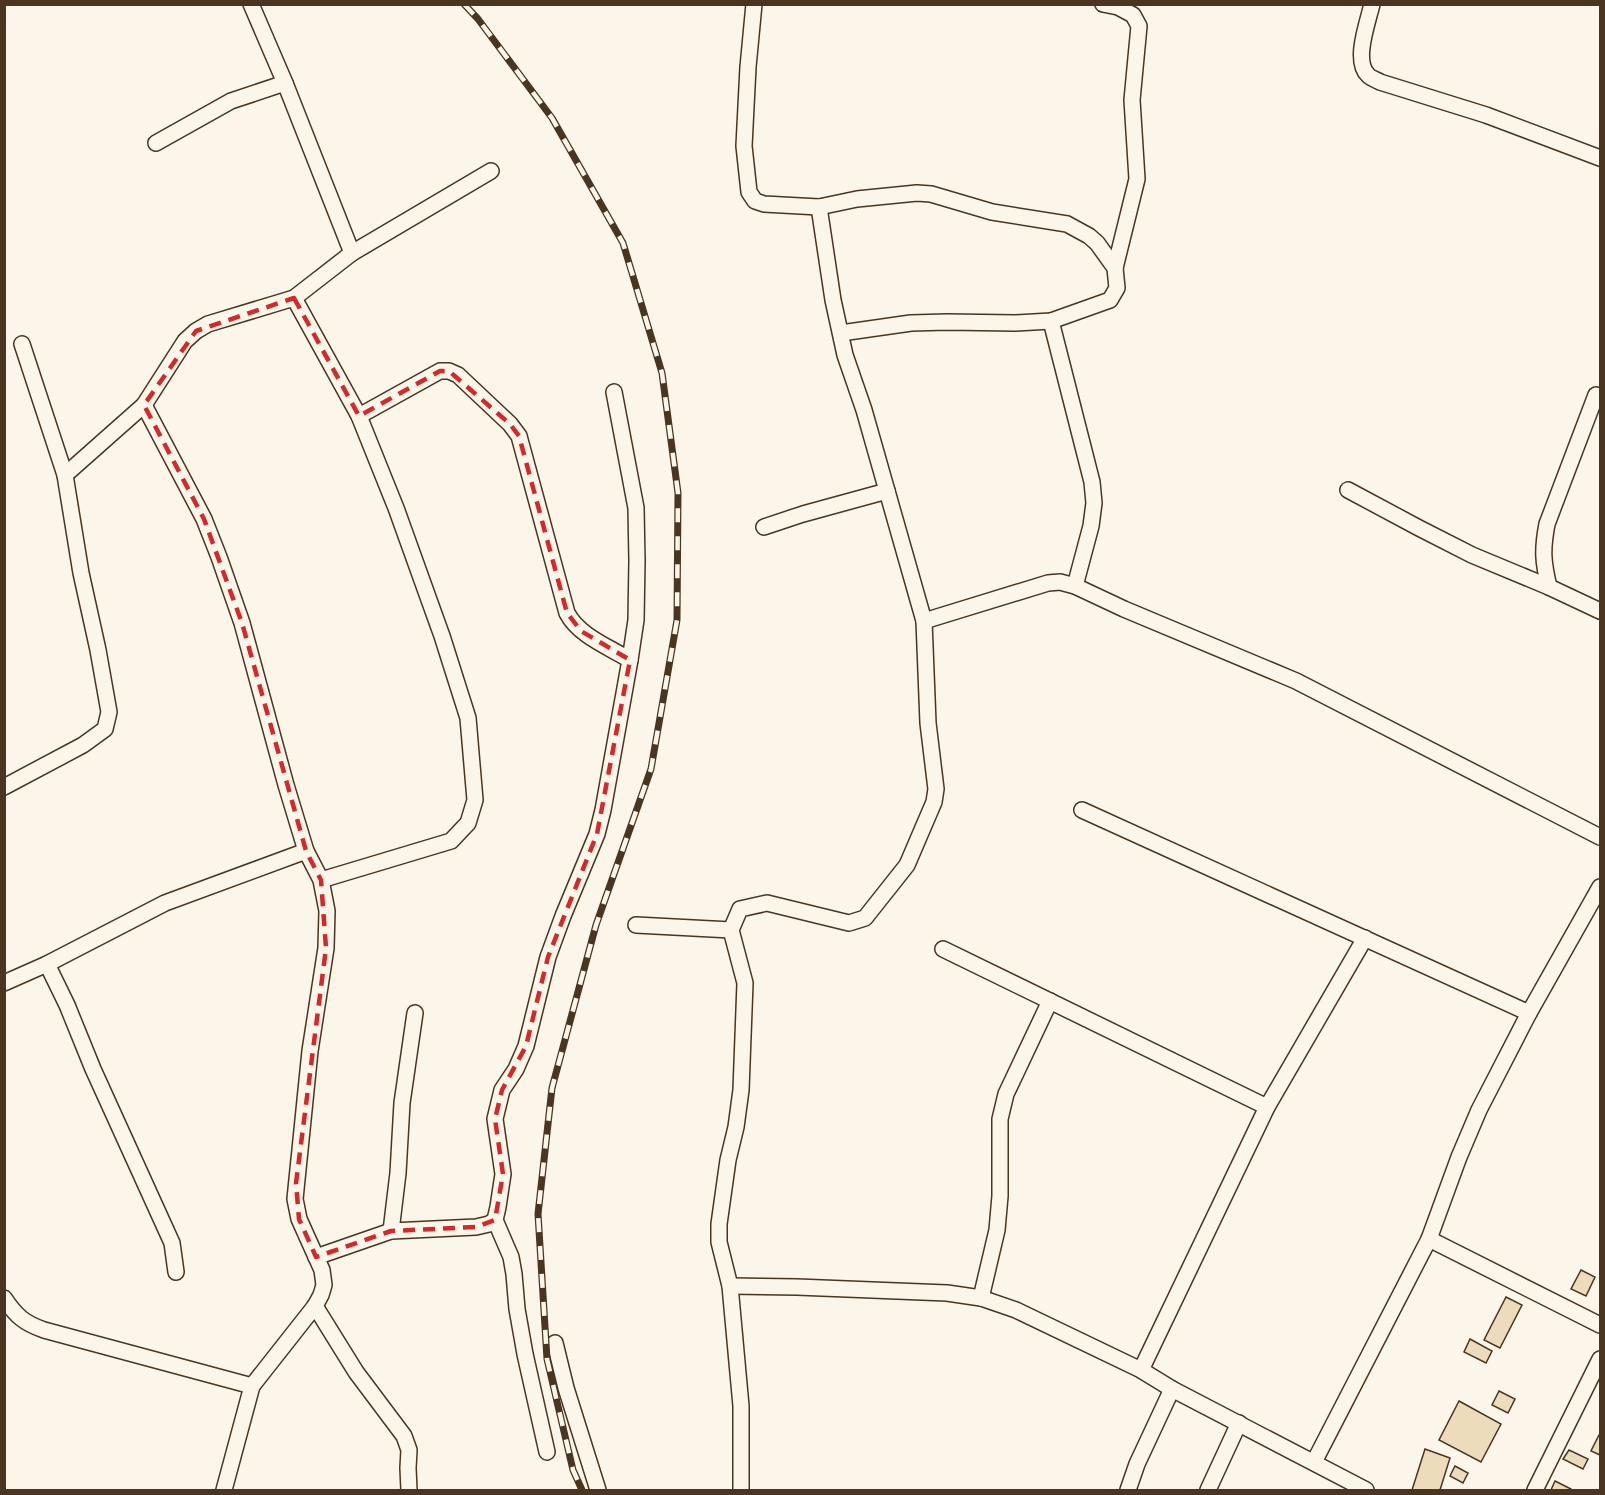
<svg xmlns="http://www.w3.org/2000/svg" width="1605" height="1495" font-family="'DejaVu Sans',sans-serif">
	<rect width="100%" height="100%" fill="#fbf6e9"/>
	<g fill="#ecdcbc" stroke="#4a3520" stroke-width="1.5">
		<polygon points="1581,1270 1595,1277 1586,1296 1571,1289"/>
		<polygon points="1506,1297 1522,1305 1500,1348 1484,1340"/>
		<polygon points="1470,1339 1492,1351 1486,1363 1464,1352"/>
		<polygon points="1499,1391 1515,1399 1508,1413 1492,1405"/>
		<polygon points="1459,1401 1501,1424 1481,1462 1439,1440"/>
		<polygon points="1599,1435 1600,1435 1600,1455 1591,1451"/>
		<polygon points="1425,1449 1450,1458 1440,1490 1412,1490"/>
		<polygon points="1569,1450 1588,1459 1583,1469 1563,1459"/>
		<polygon points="1455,1466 1468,1473 1463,1483 1450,1476"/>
		<polygon points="1555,1481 1571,1489 1571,1490 1551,1490"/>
	</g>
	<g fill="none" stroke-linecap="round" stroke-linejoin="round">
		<defs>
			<g id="minor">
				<polyline points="754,4 748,67 744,146 749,192 755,201 764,204 819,207 857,199 917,193 931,194 992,212 1067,224 1089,236 1097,243 1115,268 1117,288 1110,300 1051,321 1015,323 947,322 911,323 841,333"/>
				<polyline points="1103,4 1118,7 1133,15 1139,26 1132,100 1137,179 1115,268"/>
				<path d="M1372,4C1368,22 1353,61 1368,75C1370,78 1377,80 1380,82L1486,115L1600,158"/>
				<polyline points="156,143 231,101 285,83"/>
				<polyline points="352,253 491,171"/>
				<polyline points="294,298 359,416 396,508 442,636 468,718 475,800 468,823 451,841 321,880"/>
				<polyline points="1051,321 1092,482 1094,503 1091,526 1075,586"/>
				<polyline points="144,405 204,519 219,557 242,623 286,785 306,851 321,880 327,911 326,948 310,1051 295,1199 299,1219 322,1270 324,1285 321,1295 315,1306 252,1386"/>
				<path d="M359,416L440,371H449L458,375L510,424L519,436L567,613C579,636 609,647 630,660"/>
				<polyline points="65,475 144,405 185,341 196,331 208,324 294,298 352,253 285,83 251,4"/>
				<polyline points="1348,490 1419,528 1472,555 1549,587 1600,611"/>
				<polyline points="764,527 803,514 887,491"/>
				<path d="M1549,587C1543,562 1542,550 1547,524L1596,395"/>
				<polyline points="924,621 1048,583 1060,582 1075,586 1124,609 1296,681 1600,837"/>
				<polyline points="4,787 83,745 105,729 109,712 98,650 81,573 65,475 22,344"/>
				<polyline points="1082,810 1529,1013"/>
				<polyline points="636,925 731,930"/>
				<polyline points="943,949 1267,1107"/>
				<polyline points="47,964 67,1005 93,1069 172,1243 176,1272"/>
				<polyline points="4,983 47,964 165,903 306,851"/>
				<polyline points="495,1220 511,1257 514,1274 517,1309 525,1354 547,1452"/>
				<polyline points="391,1231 398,1173 402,1103 415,1013"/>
				<polyline points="1429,1239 1600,1325"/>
				<polyline points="316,1257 391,1231 476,1227 489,1224 495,1220 498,1207 503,1174 495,1119 502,1090 516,1069 526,1046 548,957 563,916 597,834 603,810 630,660 636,620 637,561 636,508 614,392"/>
				<polyline points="730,1286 797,1287 947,1293 981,1298 1016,1310 1141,1370 1172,1389 1366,1490"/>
				<path d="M4,1298C16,1316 24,1323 44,1330L252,1386L224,1490"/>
				<polyline points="981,1298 997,1230 1000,1196 1000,1119 1006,1094 1050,1001"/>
				<polyline points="315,1306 356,1372 404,1436 409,1450 408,1468 409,1490"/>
				<polyline points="555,1343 566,1388 598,1490"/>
				<polyline points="1141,1370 1267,1107 1365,938"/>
				<polyline points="1314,1462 1429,1239 1459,1157 1479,1110 1529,1013 1600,887"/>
				<polyline points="741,1490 741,1406 730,1286 719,1242 719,1224 728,1160 736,1127 741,1090 745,983 731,930 740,909 767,903 849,923 865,918 907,865 934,802 936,789 928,723 924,621 864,410 845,355 833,300 819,207"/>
				<polyline points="1128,1490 1137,1464 1172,1389"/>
				<polyline points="1208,1490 1239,1423"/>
				<polyline points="1535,1490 1600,1359"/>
			</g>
		</defs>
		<use href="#minor" stroke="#4a3520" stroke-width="18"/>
		<use href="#minor" stroke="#fbf6e9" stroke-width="15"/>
		<defs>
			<polyline id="rail" points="464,4 478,19 552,118 623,243 662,373 678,493 677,620 651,769 596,925 552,1088 538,1214 547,1359 573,1470 582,1490"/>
		</defs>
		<use href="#rail" stroke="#4a3520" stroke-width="7"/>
		<use href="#rail" stroke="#fbf6e9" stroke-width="4.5" stroke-dasharray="14" stroke-linecap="butt"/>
	</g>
	<path fill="none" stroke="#d62828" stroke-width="4.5" stroke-dasharray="12 8" stroke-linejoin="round" d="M294,298L359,416L440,371H449L510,424L519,436L567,613L581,631L630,660L597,834L548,957L526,1046L502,1090L495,1119L503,1174L495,1220L476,1227L391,1231L316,1257L299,1219L296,1183L326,948L321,880L306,851L242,623L204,519L144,405L196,331Z"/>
	<rect width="1605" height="1495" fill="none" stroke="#4a3520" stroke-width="12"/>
</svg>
